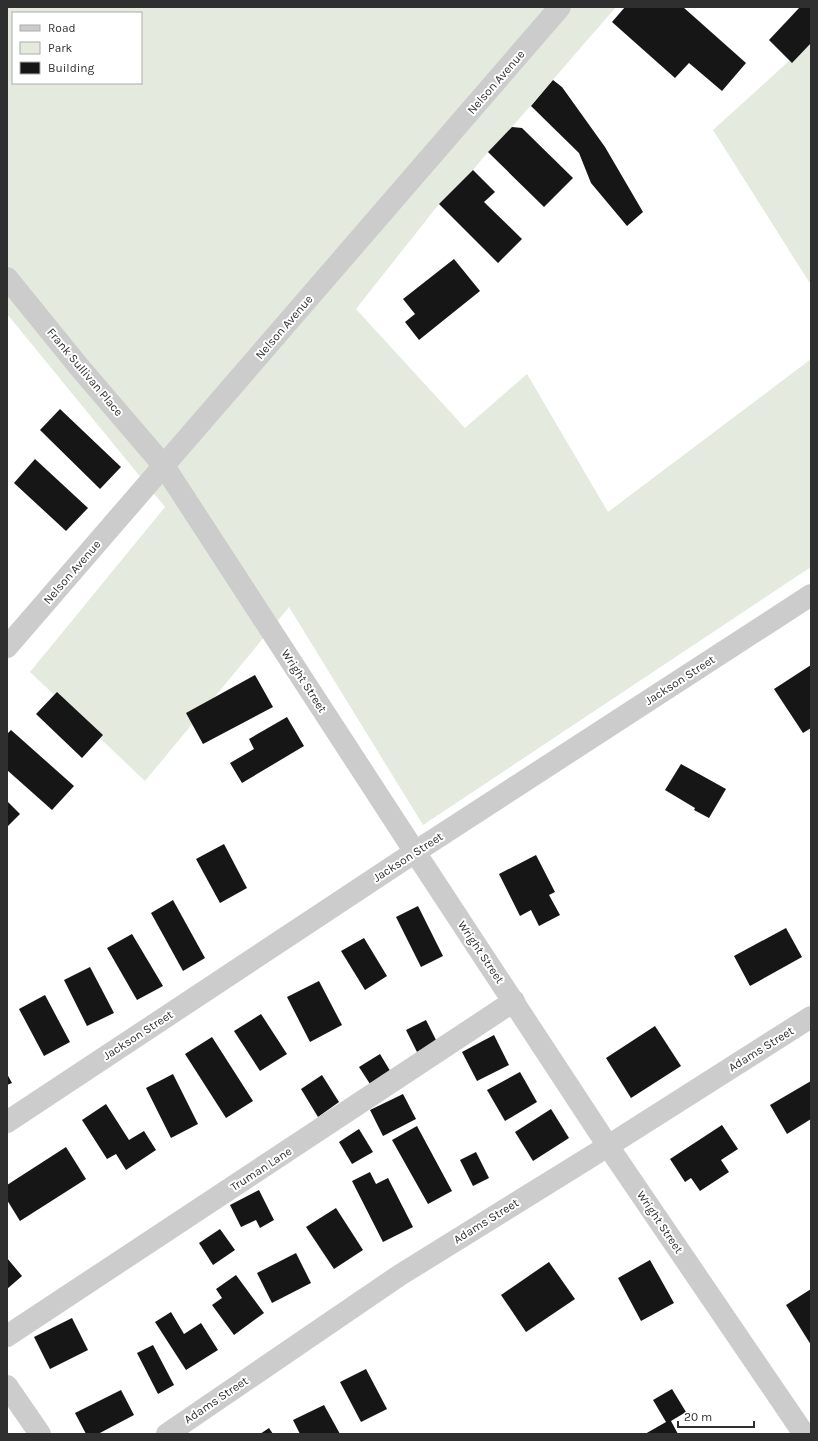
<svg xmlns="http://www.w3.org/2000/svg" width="818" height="1441" font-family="Karla,sans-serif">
	<rect width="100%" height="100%" fill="#fff"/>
	<g fill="#e4ebde" fill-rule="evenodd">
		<path d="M7,7H616L512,127L488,152L473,170L439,204L356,309L465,428L527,374L608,512L811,359V567L423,825L289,607L145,781L30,672L165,507L7,314ZM13,13H141V83H13Z"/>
		<polygon points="811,41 811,285 713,130"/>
	</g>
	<g fill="#161616">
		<polygon points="625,7 683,7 746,63 722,91 689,63 675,78 612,22"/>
		<polygon points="800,7 811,7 811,43 792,63 769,40"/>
		<polygon points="553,80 562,87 605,147 643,212 627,226 591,183 579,153 531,106"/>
		<polygon points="512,127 522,128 573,178 544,207 488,152"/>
		<polygon points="473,170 495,192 484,202 522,239 498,263 439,204"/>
		<polygon points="454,259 480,291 419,340 405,322 415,314 403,299"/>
		<polygon points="60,409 121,467 100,489 40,430"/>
		<polygon points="35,459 88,508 66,531 14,483"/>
		<polygon points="811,665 811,728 803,733 774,689"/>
		<polygon points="255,675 273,707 203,744 186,713"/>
		<polygon points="57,692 103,735 82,758 36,714"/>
		<polygon points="287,717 304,746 242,783 230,763 254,749 249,739"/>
		<polygon points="11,730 74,786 52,810 7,770 7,734"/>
		<polygon points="681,764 726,789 709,818 694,810 695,808 665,790"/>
		<polygon points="7,801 20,814 7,827"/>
		<polygon points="224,844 247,888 220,903 196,859"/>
		<polygon points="536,855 555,892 549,895 560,915 539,926 531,910 520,916 499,874"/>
		<polygon points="173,900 205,958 183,971 151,913"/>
		<polygon points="418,906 443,956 421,967 396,917"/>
		<polygon points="786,928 802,957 750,986 734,956"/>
		<polygon points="132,934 163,986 137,1000 107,948"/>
		<polygon points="364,938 387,976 365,990 341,951"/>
		<polygon points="90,967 114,1013 87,1026 64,980"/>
		<polygon points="319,981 342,1025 310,1042 287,997"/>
		<polygon points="45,995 70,1042 44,1056 19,1009"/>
		<polygon points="261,1014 287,1054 260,1071 234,1031"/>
		<polygon points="426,1020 437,1042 417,1052 406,1030"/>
		<polygon points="655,1026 681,1066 631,1098 606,1058"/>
		<polygon points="494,1035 509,1065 477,1081 462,1052"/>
		<polygon points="212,1037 253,1101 226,1118 185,1054"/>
		<polygon points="380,1054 392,1074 372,1087 359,1067"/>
		<polygon points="520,1072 537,1102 505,1121 487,1090"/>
		<polygon points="7,1074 12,1083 7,1085"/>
		<polygon points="173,1074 198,1124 171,1138 146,1088"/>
		<polygon points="322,1075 339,1102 318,1117 301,1089"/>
		<polygon points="811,1081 811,1119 787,1134 770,1105"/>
		<polygon points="403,1094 416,1119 383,1136 370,1110"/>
		<polygon points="106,1104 129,1140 144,1131 156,1150 126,1170 116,1154 107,1159 82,1120"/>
		<polygon points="551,1109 569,1138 533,1161 515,1132"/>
		<polygon points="722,1125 738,1149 721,1160 729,1172 700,1191 691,1178 685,1182 670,1159"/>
		<polygon points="417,1126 452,1191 428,1204 392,1140"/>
		<polygon points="359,1129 373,1152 352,1164 339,1142"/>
		<polygon points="66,1147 86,1179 20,1221 7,1200 7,1185"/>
		<polygon points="476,1152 489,1178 473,1186 460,1160"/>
		<polygon points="370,1172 376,1184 388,1178 413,1227 383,1242 352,1181"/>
		<polygon points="259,1190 274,1220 260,1228 256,1220 241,1227 230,1205"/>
		<polygon points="336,1208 363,1250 334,1269 306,1227"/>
		<polygon points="220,1229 235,1250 213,1265 199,1243"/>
		<polygon points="296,1253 311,1283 272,1303 257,1273"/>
		<polygon points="7,1258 22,1276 7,1289"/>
		<polygon points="650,1260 674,1303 641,1321 618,1278"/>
		<polygon points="549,1262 575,1299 526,1332 501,1295"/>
		<polygon points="236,1275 264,1313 234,1335 212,1305 222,1298 216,1289"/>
		<polygon points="811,1289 811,1345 786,1305"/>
		<polygon points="171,1312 184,1334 201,1323 218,1350 186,1370 155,1322"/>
		<polygon points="72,1318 88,1350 50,1369 34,1337"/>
		<polygon points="153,1345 174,1385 158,1394 137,1353"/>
		<polygon points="366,1369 387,1409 361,1422 340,1382"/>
		<polygon points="672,1389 686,1412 671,1421 678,1434 645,1434 666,1422 653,1400"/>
		<polygon points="121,1390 134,1415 98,1434 86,1434 75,1413"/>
		<polygon points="324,1405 340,1434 300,1434 293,1420"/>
		<polygon points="269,1428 273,1434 260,1434"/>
	</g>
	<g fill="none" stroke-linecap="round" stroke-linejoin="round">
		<g stroke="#ccc" stroke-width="22">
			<polyline points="7,278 80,368 164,466 415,852 608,1146 804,1434"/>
			<polyline points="7,647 560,7"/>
			<polyline points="7,1122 415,852 811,595"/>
			<polyline points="7,1336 514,1001"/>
			<polyline points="7,1386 40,1434"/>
			<polyline points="167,1434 400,1275 608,1146 811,1017"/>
		</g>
	</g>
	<g text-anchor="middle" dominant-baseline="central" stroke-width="4" stroke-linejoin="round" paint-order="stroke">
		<g font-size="12" fill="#2f2f2f" stroke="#fff">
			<text transform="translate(496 82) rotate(-49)">Nelson Avenue</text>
			<text transform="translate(284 327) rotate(-49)">Nelson Avenue</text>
			<text transform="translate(85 372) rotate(50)">Frank Sullivan Place</text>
			<text transform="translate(72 572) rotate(-49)">Nelson Avenue</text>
			<text transform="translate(680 680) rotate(-33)">Jackson Street</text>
			<text transform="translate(304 681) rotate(57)">Wright Street</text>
			<text transform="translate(408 857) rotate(-33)">Jackson Street</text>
			<text transform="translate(481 952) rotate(56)">Wright Street</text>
			<text transform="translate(138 1035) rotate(-33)">Jackson Street</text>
			<text transform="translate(761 1049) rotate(-32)">Adams Street</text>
			<text transform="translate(261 1169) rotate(-33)">Truman Lane</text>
			<text transform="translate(486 1221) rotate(-32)">Adams Street</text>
			<text transform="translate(660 1222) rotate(56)">Wright Street</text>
			<text transform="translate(216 1400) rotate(-34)">Adams Street</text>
		</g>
	</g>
	<rect width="818" height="1441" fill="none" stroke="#2f2f2f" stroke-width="16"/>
	<rect x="12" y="12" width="130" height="72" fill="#ffffff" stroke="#acacac"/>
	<rect x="20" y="25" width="20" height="6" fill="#cccccc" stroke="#acacac"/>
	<text x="48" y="32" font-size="12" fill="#2f2f2f">Road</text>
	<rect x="20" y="42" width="20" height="12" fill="#e4ebde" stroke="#acacac"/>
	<text x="48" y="52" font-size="12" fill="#2f2f2f">Park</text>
	<rect x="20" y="62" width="20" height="12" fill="#161616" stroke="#acacac"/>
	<text x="48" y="72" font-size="12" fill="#2f2f2f">Building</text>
	<path d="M678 1421v6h76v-6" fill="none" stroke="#2f2f2f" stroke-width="2"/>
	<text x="684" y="1421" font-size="12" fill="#2f2f2f" stroke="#ffffff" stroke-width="3" paint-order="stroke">20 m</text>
</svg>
